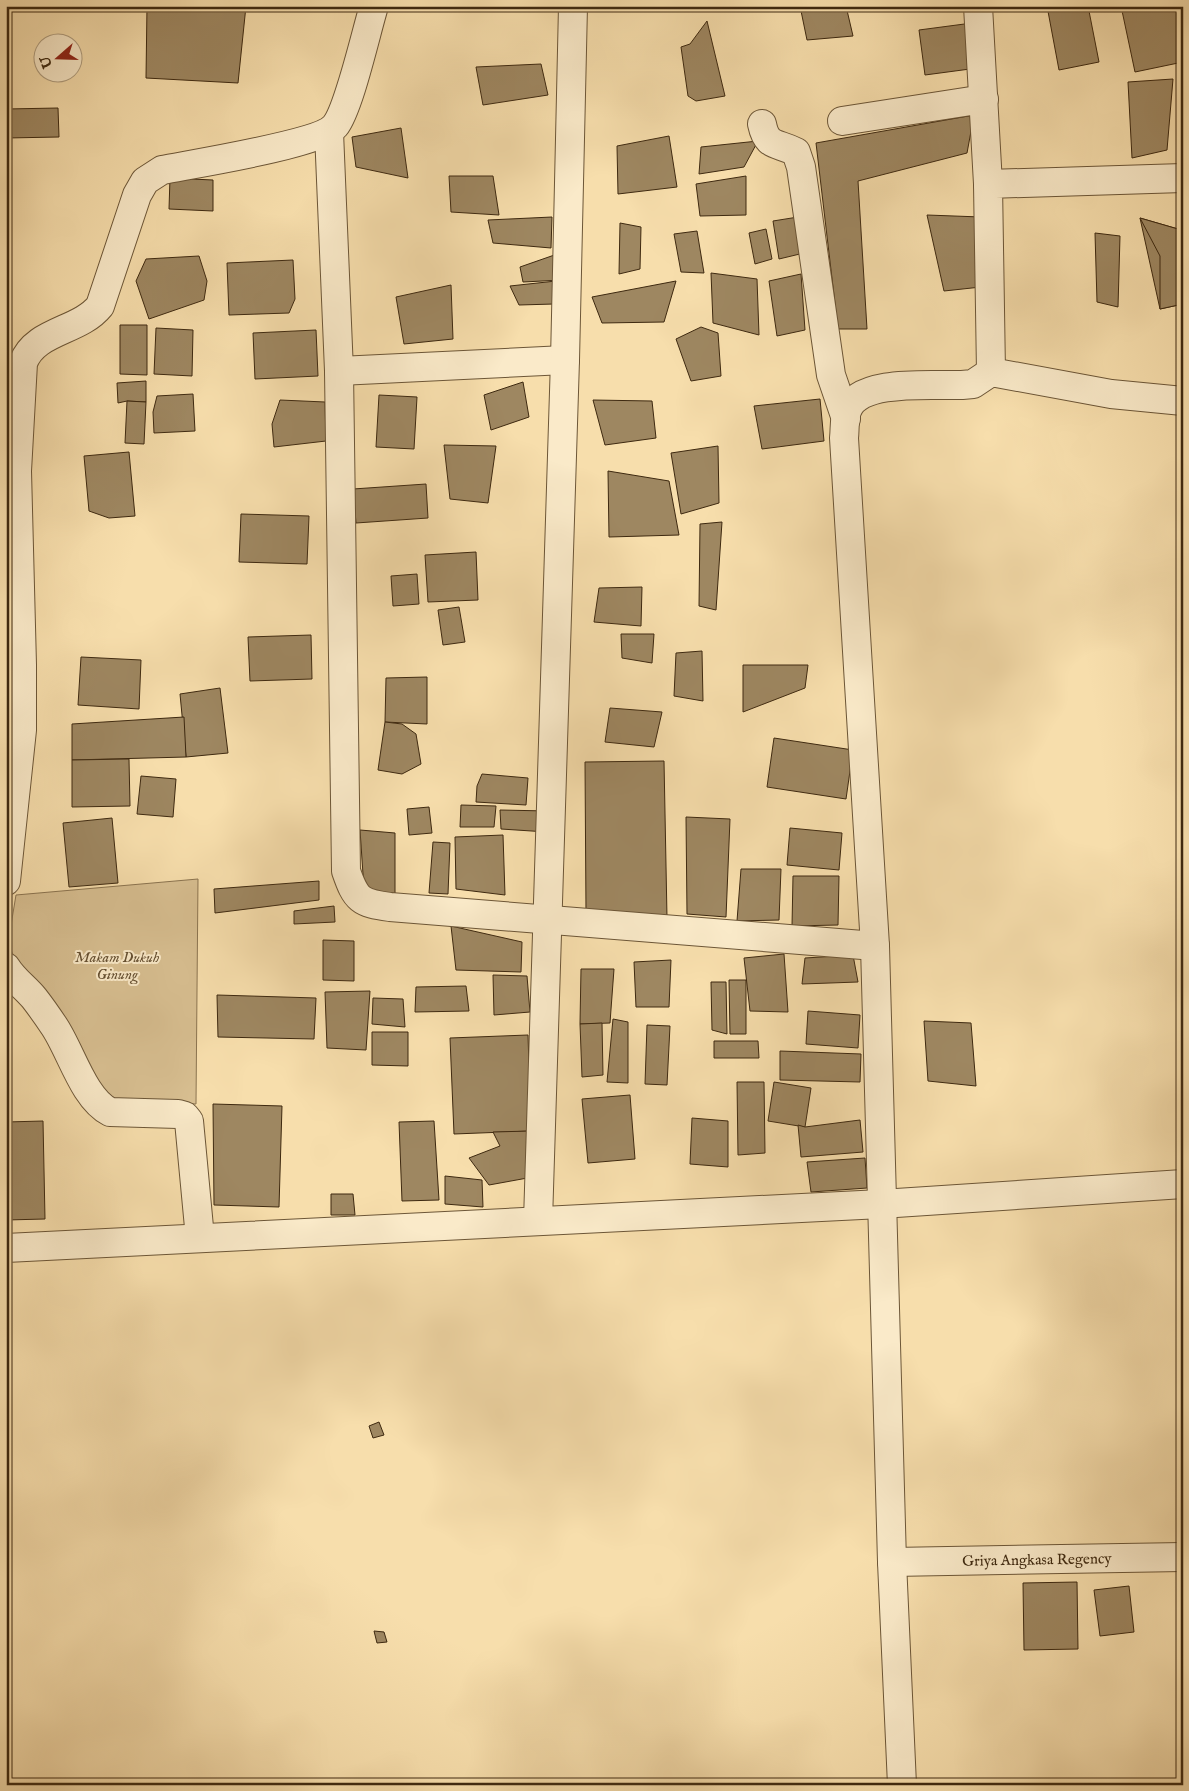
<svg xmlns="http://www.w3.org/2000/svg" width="1189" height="1791" font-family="'IM FELL English',serif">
	<rect width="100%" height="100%" fill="#f7deac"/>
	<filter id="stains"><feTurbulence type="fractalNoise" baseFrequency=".004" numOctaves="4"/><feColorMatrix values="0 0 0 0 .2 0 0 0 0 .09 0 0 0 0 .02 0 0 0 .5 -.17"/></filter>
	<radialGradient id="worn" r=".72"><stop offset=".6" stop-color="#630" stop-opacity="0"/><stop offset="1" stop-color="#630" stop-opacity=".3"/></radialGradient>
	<polygon fill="#d8bf91" stroke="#8b7450" points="198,879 196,1104 119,1101 100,1088 22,974 11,950 11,925 16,895"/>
	<g fill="#9e8761" stroke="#3e2910">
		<polygon points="147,6 246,6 238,83 146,78"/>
		<polygon points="800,6 846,6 853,36 807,40"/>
		<polygon points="1047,6 1088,6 1099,62 1059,70"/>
		<polygon points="1121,6 1183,6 1183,62 1135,72"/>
		<polygon points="707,21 725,96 696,101 688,96 681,47 690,44"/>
		<polygon points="972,23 970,69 925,75 919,30"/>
		<polygon points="541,64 548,95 483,105 476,67"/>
		<polygon points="1173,79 1167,150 1132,158 1128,82"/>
		<polygon points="58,108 59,137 6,138 6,109"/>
		<polygon points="974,115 967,153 858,181 867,329 838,329 816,143"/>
		<polygon points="401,128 408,178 356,167 352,137"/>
		<polygon points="669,136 677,187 618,194 617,146"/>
		<polygon points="758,141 744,167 699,174 701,147"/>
		<polygon points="449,176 493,176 499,215 451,212"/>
		<polygon points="746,176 746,215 700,216 696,184"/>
		<polygon points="170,178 213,180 213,211 169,209"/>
		<polygon points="927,215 981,217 981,287 944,291"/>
		<polygon points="552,217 551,248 493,243 488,220"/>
		<polygon points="798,217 804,253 779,259 773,221"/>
		<polygon points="1140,218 1178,229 1183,249 1183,304 1160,309"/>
		<polygon points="1140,218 1178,229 1183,249 1183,304 1160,309 1160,256"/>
		<polygon points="620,223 641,227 640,269 619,274"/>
		<polygon points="766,229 772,259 755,264 749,233"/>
		<polygon points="697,231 704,273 681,272 674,234"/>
		<polygon points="1095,233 1120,236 1118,307 1097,302"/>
		<polygon points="563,252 562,280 523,282 520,267"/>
		<polygon points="199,256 207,281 204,300 149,319 136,281 146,259"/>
		<polygon points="293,260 295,299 289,313 229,315 227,263"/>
		<polygon points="711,273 757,279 759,335 713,323"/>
		<polygon points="801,274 805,330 777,336 769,281"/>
		<polygon points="556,281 554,304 519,305 510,286"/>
		<polygon points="676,281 664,322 602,323 592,297"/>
		<polygon points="451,285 453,339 404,344 396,297"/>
		<polygon points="120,325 147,325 147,375 120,374"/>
		<polygon points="701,327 718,333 721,376 691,381 676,339"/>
		<polygon points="156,328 193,330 192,376 154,374"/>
		<polygon points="316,330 318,376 255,379 253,333"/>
		<polygon points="146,381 146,402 127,401 118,403 117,383"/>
		<polygon points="523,382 529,417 491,430 484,395"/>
		<polygon points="193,394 195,431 154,433 153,412 157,396"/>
		<polygon points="379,395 417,397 414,449 376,447"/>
		<polygon points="820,399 824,441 762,449 754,406"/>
		<polygon points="280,400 325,402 326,441 274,447 272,424"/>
		<polygon points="593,400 652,401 656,438 605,445"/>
		<polygon points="127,401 146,402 144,444 125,443"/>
		<polygon points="444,445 496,446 488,503 450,499"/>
		<polygon points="718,446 719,503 681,514 671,453"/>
		<polygon points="129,452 135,516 109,518 89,511 84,456"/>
		<polygon points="608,471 669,481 679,535 609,537"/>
		<polygon points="426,484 428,518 356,523 353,489"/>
		<polygon points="241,514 309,516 307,564 239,562"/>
		<polygon points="722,522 716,610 699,606 700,524"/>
		<polygon points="476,552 478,600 428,602 425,555"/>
		<polygon points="417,574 419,604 393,606 391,576"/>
		<polygon points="642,587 641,626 594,622 599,588"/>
		<polygon points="459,607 465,642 443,645 438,610"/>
		<polygon points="621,634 654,634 652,663 622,658"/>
		<polygon points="311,635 312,679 250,681 248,637"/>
		<polygon points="702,651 703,701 674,696 676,653"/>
		<polygon points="81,657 141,660 139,709 78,705"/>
		<polygon points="743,665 808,665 805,688 743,712"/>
		<polygon points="427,677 427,724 385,722 386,678"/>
		<polygon points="220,688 228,753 186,757 180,694"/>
		<polygon points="610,708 662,712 654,747 605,742"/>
		<polygon points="184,717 186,757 72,760 72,724"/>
		<polygon points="385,722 402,724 416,734 421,764 402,774 378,770"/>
		<polygon points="774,738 853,750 846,799 767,787"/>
		<polygon points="129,759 130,806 72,807 72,760"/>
		<polygon points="664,761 667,918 586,913 585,762"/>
		<polygon points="482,774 528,778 526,805 476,802 477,786"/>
		<polygon points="141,776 176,779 173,817 137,814"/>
		<polygon points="461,805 496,806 494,827 460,827"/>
		<polygon points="429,807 432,833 409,835 407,809"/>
		<polygon points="500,810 548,811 547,832 501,829"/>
		<polygon points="686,817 730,819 726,917 687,914"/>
		<polygon points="112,818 118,883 69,887 63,823"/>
		<polygon points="790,828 842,833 839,870 787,865"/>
		<polygon points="360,830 395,833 395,894 364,889"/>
		<polygon points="503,835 505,895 456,889 455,837"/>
		<polygon points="433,842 450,843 448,894 429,893"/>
		<polygon points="741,869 781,869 779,920 737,921"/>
		<polygon points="793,876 839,876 838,925 792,926"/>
		<polygon points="319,881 319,900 215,913 214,889"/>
		<polygon points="334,906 335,922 294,924 294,911"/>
		<polygon points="451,926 522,942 521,972 456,970"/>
		<polygon points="323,940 354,941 354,981 323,980"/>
		<polygon points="784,954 788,1012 750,1011 744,958"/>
		<polygon points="853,955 858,982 802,984 805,958"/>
		<polygon points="671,960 669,1007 636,1007 634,962"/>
		<polygon points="581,969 614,969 610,1023 580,1024"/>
		<polygon points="493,975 527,976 530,1012 494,1015"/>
		<polygon points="729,980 746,980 746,1034 730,1034"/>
		<polygon points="711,982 726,982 727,1034 712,1030"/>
		<polygon points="466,986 469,1011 415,1012 416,987"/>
		<polygon points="370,991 366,1050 327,1048 325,992"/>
		<polygon points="217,995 316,998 314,1039 218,1037"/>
		<polygon points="373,998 403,999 405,1027 372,1024"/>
		<polygon points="808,1011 860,1015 858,1048 806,1044"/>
		<polygon points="613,1019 628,1022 628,1083 607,1082"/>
		<polygon points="924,1021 971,1023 976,1086 928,1081"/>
		<polygon points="602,1023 603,1075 582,1077 580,1024"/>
		<polygon points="647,1025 670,1026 667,1085 645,1084"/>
		<polygon points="372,1032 408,1032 408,1066 372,1065"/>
		<polygon points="528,1035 531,1131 454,1134 450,1038"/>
		<polygon points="714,1041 758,1041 759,1058 714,1058"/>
		<polygon points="780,1051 861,1054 860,1082 780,1080"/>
		<polygon points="737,1082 764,1082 765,1153 738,1155"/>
		<polygon points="774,1082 811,1088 805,1127 768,1121"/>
		<polygon points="630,1095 635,1159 588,1163 582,1099"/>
		<polygon points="213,1104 282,1106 279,1207 214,1205"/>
		<polygon points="692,1118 728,1121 728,1167 690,1164"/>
		<polygon points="860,1120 863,1152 801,1157 798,1125 805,1127"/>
		<polygon points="43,1121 45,1219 6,1220 6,1122"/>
		<polygon points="434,1121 439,1200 402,1201 399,1122"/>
		<polygon points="531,1131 533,1177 489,1185 469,1158 500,1146 493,1132"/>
		<polygon points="865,1158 867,1188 811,1192 807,1162"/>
		<polygon points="445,1176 482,1180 483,1207 445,1204"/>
		<polygon points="331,1194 353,1194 355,1215 331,1215"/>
		<polygon points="379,1422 384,1435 373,1438 369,1426"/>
		<polygon points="1077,1582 1078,1649 1024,1650 1023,1583"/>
		<polygon points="1129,1586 1134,1632 1100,1636 1094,1590"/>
		<polygon points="374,1631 384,1632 387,1642 377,1643"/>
	</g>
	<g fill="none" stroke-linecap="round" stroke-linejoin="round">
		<defs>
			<g id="minor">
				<polyline points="978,6 988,184"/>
				<polyline points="842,121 984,99"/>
				<path d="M762,124C767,148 777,142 796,152L801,167L831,375L846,419"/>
				<path d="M329,132L339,371L346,871C356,900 360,903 390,907L875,946"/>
				<polyline points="339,371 565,360"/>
				<polyline points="991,372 988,184 1183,178"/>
				<path d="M6,881L22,730V665L17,471L23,363C35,330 79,332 100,306L137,195L145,181L162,170C192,164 320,144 335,126C349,109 366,32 374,6"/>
				<path d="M6,967C14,980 25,987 34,998C41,1007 48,1017 54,1026C71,1051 83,1098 110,1112L178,1114L185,1116L189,1121L200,1238"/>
				<polyline points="538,1221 565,360 573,6"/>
				<polyline points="6,1248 881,1204 1183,1184"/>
				<path id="s1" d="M892,1562L1183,1557"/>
				<path d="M902,1785L892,1562L875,946L844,438C845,430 844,419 847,411C858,378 933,386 962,385L973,384L991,372L1111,394L1183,401"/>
			</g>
		</defs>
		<use href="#minor" stroke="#6c5637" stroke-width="30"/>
		<use href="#minor" stroke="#faeac9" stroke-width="28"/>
	</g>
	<g text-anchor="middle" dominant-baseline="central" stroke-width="4" stroke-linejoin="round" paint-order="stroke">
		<g font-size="15" font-style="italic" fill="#644e30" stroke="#faeac9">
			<text x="117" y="957">Makam Dukuh<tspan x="117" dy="17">Ginung</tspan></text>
		</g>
		<g font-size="15" fill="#3e2910" stroke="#faeac9">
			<text stroke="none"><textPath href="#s1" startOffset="145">Griya Angkasa Regency</textPath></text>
		</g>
	</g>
	<rect width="1189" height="1791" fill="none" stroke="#f7deac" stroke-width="25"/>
	<rect x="8" y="8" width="1174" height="1776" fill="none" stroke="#3e2910" stroke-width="2.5"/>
	<rect x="12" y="12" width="1164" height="1766" fill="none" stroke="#3e2910"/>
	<g transform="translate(58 58) rotate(250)"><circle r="24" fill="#faeac9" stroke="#af9d7f"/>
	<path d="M0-4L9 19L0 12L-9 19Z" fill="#8f2418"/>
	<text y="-8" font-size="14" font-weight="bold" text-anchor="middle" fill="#3e2910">U</text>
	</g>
	<rect width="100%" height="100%" filter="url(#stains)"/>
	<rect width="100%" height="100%" fill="url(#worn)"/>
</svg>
